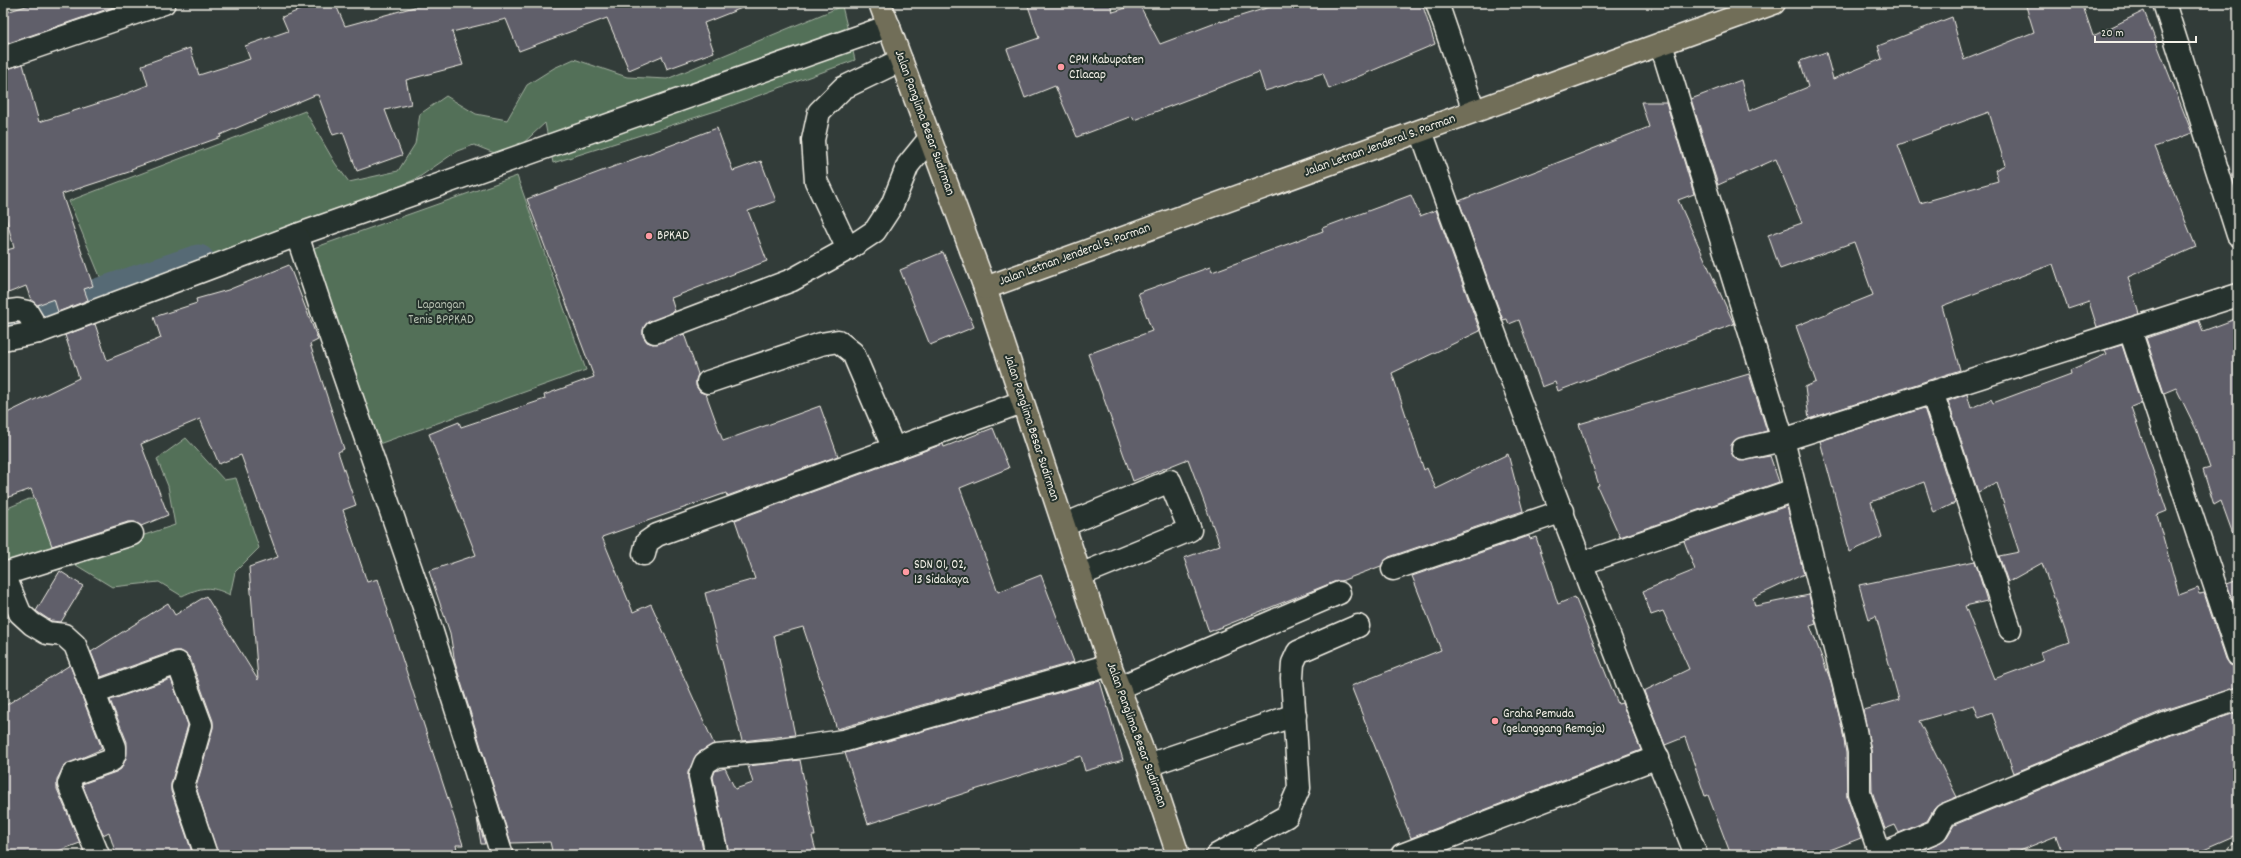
<svg xmlns="http://www.w3.org/2000/svg" width="2241" height="858" font-family="Dekko,sans-serif">
	<rect width="100%" height="100%" fill="#323c39"/>
	<filter id="ink" filterUnits="userSpaceOnUse"><feTurbulence type="fractalNoise" baseFrequency=".025" numOctaves="2"/><feDisplacementMap in="SourceGraphic" scale="8" xChannelSelector="R" yChannelSelector="G"/><feConvolveMatrix kernelMatrix="1 2 1 2 8 2 1 2 1" color-interpolation-filters="sRGB"/></filter>
	<g filter="url(#ink)">
		<g fill="#527058" stroke="#a3b0a0">
			<polygon points="842,6 855,60 725,108 553,163 545,123 507,158 474,145 457,151 418,178 335,215 147,279 108,296 69,201 305,111 335,163 349,182 398,171 415,144 420,114 446,96 476,114 507,120 527,85 554,68 574,59 627,77 667,79"/>
			<polygon points="517,176 586,370 376,445 308,250"/>
			<path d="M186,438L224,480L236,478L259,548L235,572L230,595C210,585 201,587 182,596L159,582L112,587L76,565L46,573L24,575L3,603V510L29,499L109,506L123,542L175,525L168,486L157,459Z"/>
		</g>
		<g fill="none" stroke-linecap="round" stroke-linejoin="round">
			<polyline stroke="#566b74" stroke-width="35" points="3,326 20,322 198,262"/>
		</g>
		<g fill="#615f6b" stroke="#f4f1e8" fill-rule="evenodd">
			<polygon points="36,3 125,3 3,45 3,13"/>
			<polygon points="317,3 335,3 345,26 429,3 752,4 704,23 714,52 667,69 662,56 629,70 607,18 519,51 506,19 452,32 463,65 406,80 411,104 385,110 402,155 357,171 343,132 333,135 318,95 315,95 220,135 221,137 131,169 132,171 62,194 93,286 84,289 88,300 58,312 54,299 37,305 31,300 26,286 3,295 3,251 14,248 3,206 3,70 23,64 39,122 118,97 148,85 142,65 190,48 199,75 250,59 245,46 288,31 282,17"/>
			<polygon points="1027,3 1110,3 1113,12 1139,4 1160,44 1221,21 1221,22 1283,3 1422,3 1435,44 1329,89 1323,73 1265,91 1259,72 1134,120 1132,116 1077,137 1055,86 1025,98 1007,49 1039,38"/>
			<path d="M2025,3H2082L2093,36L2144,11L2192,133L2155,147L2196,247L2128,277L2139,314L2097,327L2089,302L2068,309L2053,264L1942,306L1960,370L1809,419L1805,387L1816,382L1796,326L1873,295L1854,242L1780,269L1768,235L1802,223L1776,159L1718,185L1691,99L1741,80L1749,111L1808,87L1800,61L1826,52L1833,79L1882,59L1878,46L1952,17L1964,60L2034,32ZM1989,112L2005,165L1995,170L1998,181L1920,203L1898,145Z"/>
			<polygon points="1641,102 1666,102 1694,194 1678,200 1734,324 1558,391 1555,382 1542,387 1519,320 1509,324 1507,319 1503,320 1459,201 1649,127"/>
			<polygon points="717,128 733,171 761,161 776,201 748,211 767,261 671,298 675,311 646,324 643,330 643,336 647,342 653,344 684,334 698,374 696,380 696,386 700,392 706,394 723,441 820,406 838,456 727,496 726,493 602,537 633,612 651,604 714,744 698,753 688,772 688,779 704,855 553,855 550,842 511,843 455,663 450,633 429,571 476,555 429,434 459,422 461,427 545,399 544,395 594,377 527,199"/>
			<polygon points="1411,195 1420,216 1436,210 1480,331 1392,373 1424,470 1427,468 1436,489 1508,454 1523,511 1389,557 1381,566 1341,581 1334,582 1209,632 1184,558 1220,545 1188,459 1133,481 1088,354 1152,331 1138,293 1210,267 1212,272 1323,231 1322,228"/>
			<polygon points="943,252 974,327 930,345 900,270"/>
			<polygon points="289,265 318,340 310,344 344,449 338,452 356,505 343,510 367,582 378,579 388,611 387,612 463,845 456,845 458,855 218,855 196,787 213,728 213,721 190,658 181,651 174,651 101,677 91,652 168,603 175,615 206,596 258,680 249,567 278,557 241,455 219,464 200,419 141,444 168,515 141,526 135,522 128,522 52,546 31,489 3,499 3,415 79,378 65,335 95,324 107,360 161,338 154,317 197,303 196,299 228,290"/>
			<polygon points="2238,318 2238,536 2234,537 2221,501 2214,505 2203,470 2210,468 2197,431 2176,388 2164,393 2146,338 2199,321 2203,331"/>
			<polygon points="2122,345 2141,403 2131,407 2167,511 2157,515 2179,595 2198,588 2200,594 2204,593 2226,659 2230,665 2238,667 2238,687 2165,710 2014,773 1992,713 1979,718 1974,705 1919,721 1957,797 1940,804 1934,809 1927,821 1899,833 1895,825 1885,829 1872,791 1871,750 1863,710 1899,700 1876,616 1869,619 1859,585 1975,561 1987,601 1965,606 1994,679 2043,661 2040,652 2069,642 2042,563 2008,582 1999,556 2019,552 1997,483 1978,492 1948,401 1967,394 1971,408 1991,399 1993,403 2071,374 2070,370 2107,354 2105,350"/>
			<polygon points="1749,374 1767,431 1735,440 1731,445 1731,452 1734,458 1740,461 1770,456 1779,482 1620,537 1597,486 1599,485 1579,424"/>
			<polygon points="1924,408 1955,503 1934,513 1924,482 1871,502 1882,537 1850,552 1820,441"/>
			<polygon points="993,428 1009,468 960,488 998,592 1041,575 1074,662 837,729 803,627 774,635 795,735 742,741 705,593 755,579 735,520 943,444 944,447"/>
			<polygon points="1787,506 1804,574 1753,598 1755,606 1809,595 1816,624 1810,626 1830,679 1842,728 1846,753 1847,797 1861,838 1817,855 1731,855 1708,795 1705,796 1685,737 1665,745 1644,691 1689,669 1663,611 1651,615 1643,591 1695,570 1684,541"/>
			<polygon points="1529,536 1530,539 1536,537 1558,604 1575,597 1618,704 1622,703 1641,750 1411,838 1351,686 1441,650 1412,576"/>
			<polygon points="60,571 83,586 61,622 51,621 36,611"/>
			<polygon points="2238,580 2238,615 2227,584"/>
			<polygon points="70,665 102,749 65,765 57,779 57,789 80,843 47,855 3,855 3,707"/>
			<polygon points="171,679 188,725 171,784 171,791 193,855 116,855 109,832 103,835 82,784 116,772 121,769 126,758 127,742 110,700"/>
			<polygon points="1100,681 1123,760 1085,771 1081,756 868,824 845,753"/>
			<polygon points="2238,712 2238,834 2190,855 2063,855 2056,836 2009,855 1911,855 1941,842 1947,837 1954,825 2174,734"/>
			<polygon points="800,760 815,836 812,836 817,855 729,855 713,777 715,771 725,768 735,789 753,783 748,766"/>
			<polygon points="477,818 485,844 481,844"/>
		</g>
		<g fill="none" stroke-linecap="round" stroke-linejoin="round">
			<defs>
				<g id="minor">
					<polyline points="1437,3 1474,111"/>
					<polyline points="2164,3 2238,235"/>
					<polyline points="1661,44 1783,440 1854,725 1859,752 1859,793 1880,854"/>
					<polyline points="3,58 164,3"/>
					<path d="M1421,131C1486,313 1554,494 1624,674C1647,735 1673,794 1696,855"/>
					<polyline points="297,235 889,26"/>
					<polyline points="848,249 816,181 813,140 819,112 843,88 901,60"/>
					<polyline points="3,312 18,310 27,312 39,332"/>
					<polyline points="2130,330 2238,655"/>
					<polyline points="655,332 792,280 848,249 875,231 892,205 908,165 930,138"/>
					<polyline points="3,339 39,332 297,235 325,320 426,613 502,855"/>
					<polyline points="708,382 821,344 838,341 853,353 894,449"/>
					<polyline points="1932,392 2010,629"/>
					<polyline points="1743,449 1783,440 2238,295"/>
					<polyline points="1064,525 1170,481 1190,530 1080,575"/>
					<polyline points="644,554 647,542 657,535 1022,402"/>
					<polyline points="1583,563 1794,490"/>
					<polyline points="1393,569 1563,511"/>
					<polyline points="3,572 20,613 32,624 47,633 64,635 75,645 115,747 115,753 112,760 73,774 69,784 98,855"/>
					<polyline points="4,574 132,534"/>
					<polyline points="1120,687 1339,593"/>
					<polyline points="94,693 178,663 201,725 183,787 206,855"/>
					<polyline points="1148,765 1295,715"/>
					<polyline points="717,855 700,776 705,763 716,756 773,751 843,741 1110,665"/>
					<polyline points="1217,855 1287,816 1299,788 1292,678 1293,663 1298,652 1358,626"/>
					<polyline points="1402,855 1658,757"/>
					<polyline points="1878,855 1936,831 1945,815 2170,722 2238,699"/>
					<polyline points="2237,855 2238,855"/>
				</g>
				<g id="major">
					<polyline points="880,3 985,288 1110,665 1148,765 1178,855"/>
					<polyline points="985,288 1774,3"/>
				</g>
			</defs>
			<use href="#minor" stroke="#f4f1e8" stroke-width="25"/>
			<use href="#major" stroke="#f4f1e8" stroke-width="25"/>
			<use href="#minor" stroke="#26332d" stroke-width="22"/>
			<use href="#major" stroke="#716e59" stroke-width="22"/>
		</g>
	</g>
	<g fill="#ff9aa2" stroke="#26332d" stroke-width="1.5">
		<circle cx="1061" cy="67" r="4"/>
		<circle cx="649" cy="236" r="4"/>
		<circle cx="906" cy="572" r="4"/>
		<circle cx="1495" cy="721" r="4"/>
	</g>
	<g text-anchor="middle" dominant-baseline="central" stroke-width="4" stroke-linejoin="round" paint-order="stroke">
		<g font-size="13" fill="#f4f1e8" stroke="#26332d" text-anchor="start">
			<text x="1069" y="60">CPM Kabupaten<tspan x="1069" dy="15">CIlacap</tspan></text>
			<text x="657" y="236">BPKAD</text>
			<text x="914" y="565">SDN 01, 02,<tspan x="914" dy="15">13 Sidakaya</tspan></text>
			<text x="1503" y="714">Graha Pemuda<tspan x="1503" dy="15">(gelanggang Remaja)</tspan></text>
		</g>
		<g font-size="13" fill="#f4f1e8" stroke="#26332d">
			<text transform="translate(924 123) rotate(70)">Jalan Panglima Besar Sudirman</text>
			<text transform="translate(1380 146) rotate(-20)">Jalan Letnan Jenderal S. Parman</text>
			<text transform="translate(1075 255) rotate(-20)">Jalan Letnan Jenderal S. Parman</text>
			<text transform="translate(1031 428) rotate(72)">Jalan Panglima Besar Sudirman</text>
			<text transform="translate(1136 735) rotate(70)">Jalan Panglima Besar Sudirman</text>
		</g>
		<g font-size="13" fill="#b3bdae" stroke="#26332d">
			<text x="441" y="305">Lapangan<tspan x="441" dy="15">Tenis BPPKAD</tspan></text>
		</g>
	</g>
	<rect width="2241" height="858" fill="none" stroke="#26332d" stroke-width="16"/>
	<rect x="8" y="8" width="2225" height="842" fill="none" stroke="#f4f1e8" stroke-width="1.5" filter="url(#ink)"/>
	<path d="M2095 36v6h101v-6" fill="none" stroke="#f4f1e8" stroke-width="2"/>
	<text x="2101" y="36" font-size="12" fill="#f4f1e8" stroke="#26332d" stroke-width="3" paint-order="stroke">20 m</text>
</svg>
